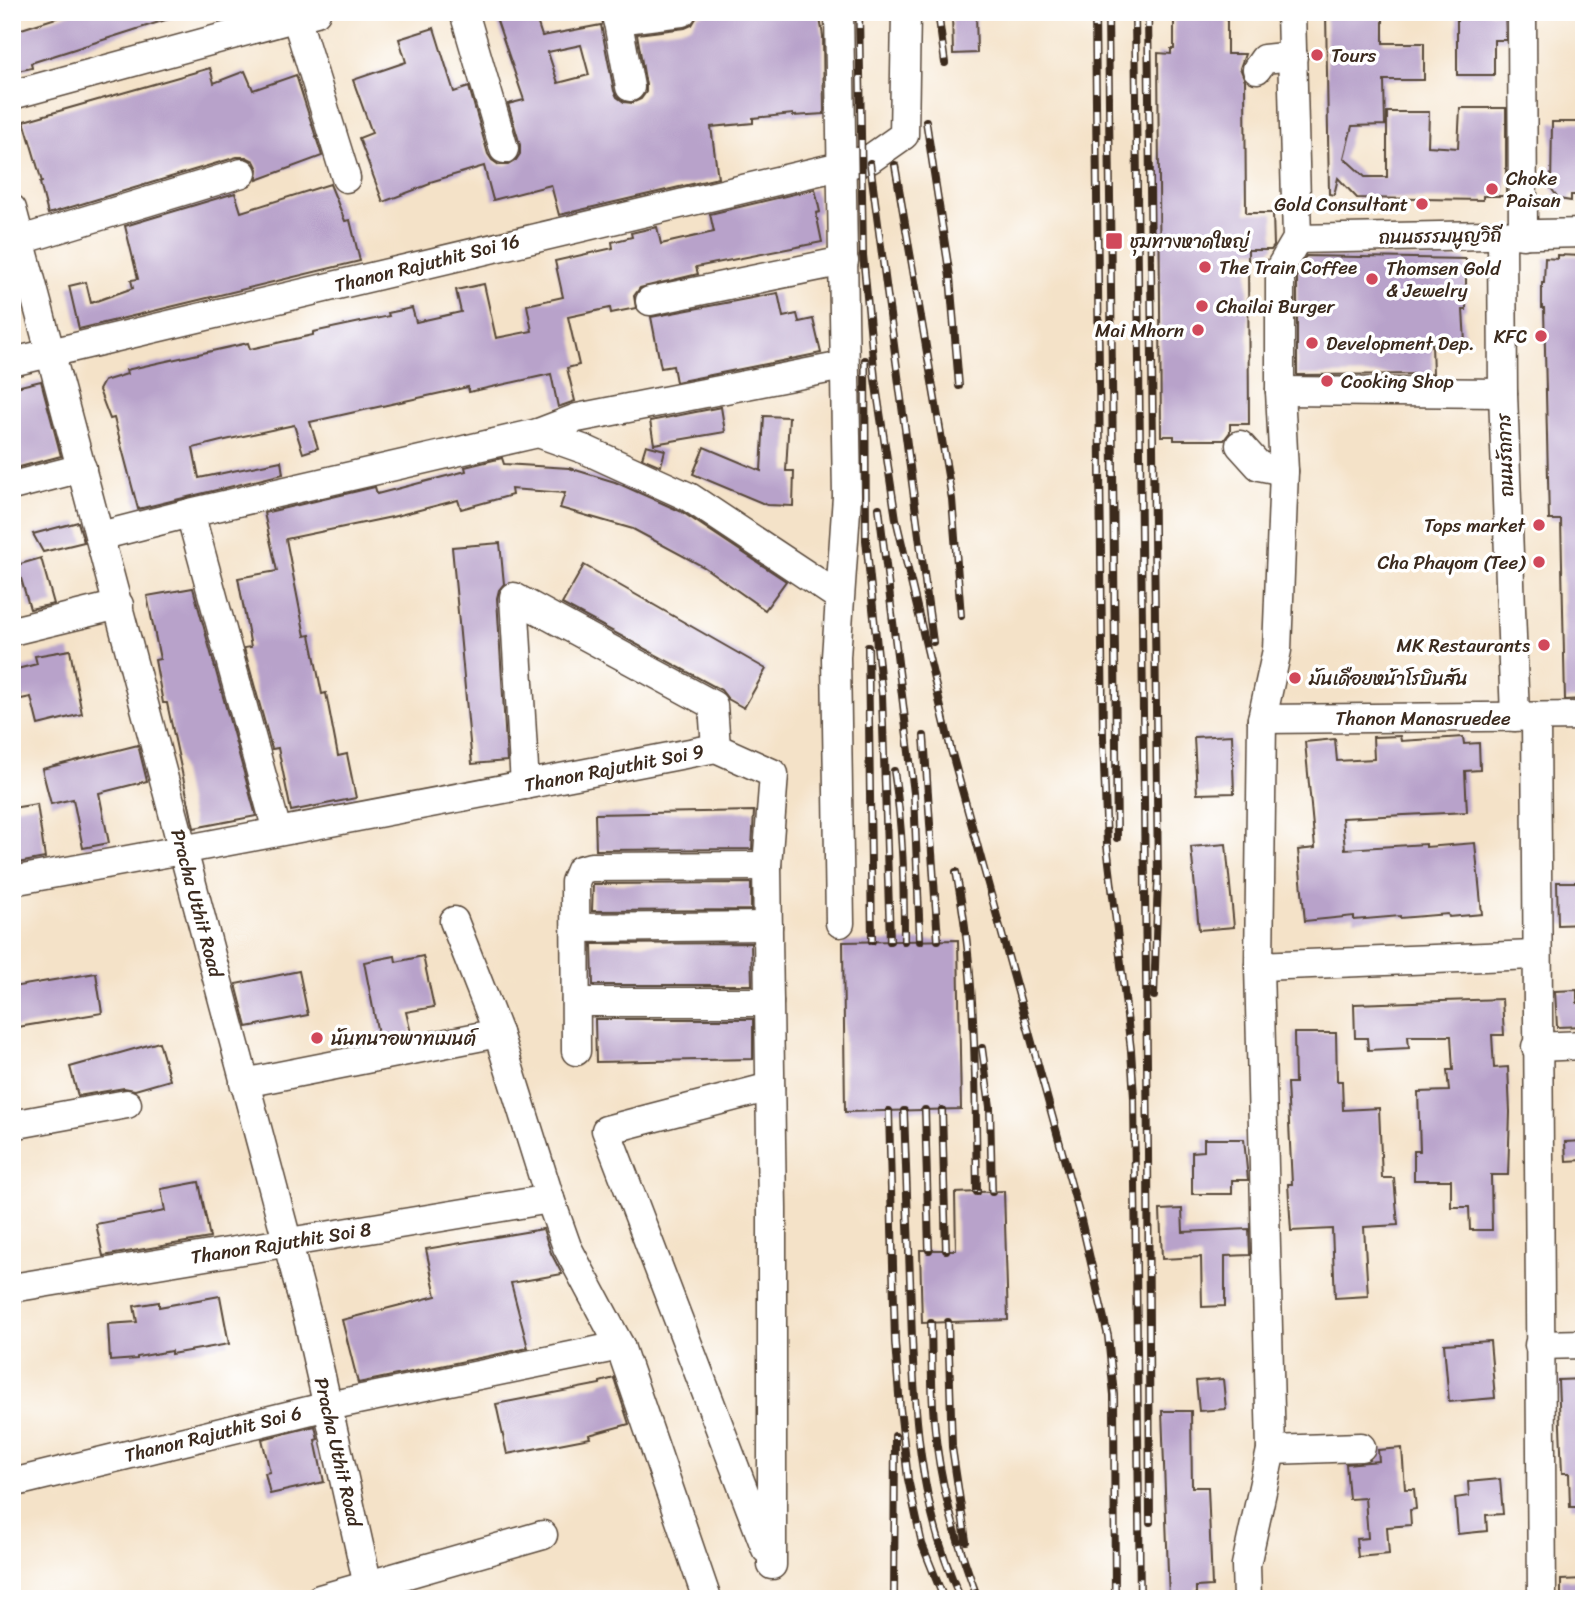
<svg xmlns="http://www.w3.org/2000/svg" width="1596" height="1611" font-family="Sriracha,'Playpen Sans Thai',sans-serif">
	<rect width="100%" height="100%" fill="#fff"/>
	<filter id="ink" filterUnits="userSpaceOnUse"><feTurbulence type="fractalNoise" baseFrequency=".0143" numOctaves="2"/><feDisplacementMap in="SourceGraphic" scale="14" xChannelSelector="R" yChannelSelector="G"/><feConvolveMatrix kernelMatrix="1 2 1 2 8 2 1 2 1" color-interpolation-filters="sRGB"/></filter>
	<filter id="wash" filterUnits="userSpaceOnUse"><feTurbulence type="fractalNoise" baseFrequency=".00686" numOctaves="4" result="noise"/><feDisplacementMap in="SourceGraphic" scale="28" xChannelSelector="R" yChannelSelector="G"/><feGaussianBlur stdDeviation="1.57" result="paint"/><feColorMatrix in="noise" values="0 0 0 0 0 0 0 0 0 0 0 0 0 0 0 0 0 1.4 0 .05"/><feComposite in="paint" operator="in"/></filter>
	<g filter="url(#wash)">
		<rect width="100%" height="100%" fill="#f4e2c8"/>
		<g id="blocks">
			<g fill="#b8a2ca" fill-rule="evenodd">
				<polygon points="75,12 178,12 178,16 31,63 32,68 17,71 12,32"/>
				<path d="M494,12H534L542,36L601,25L614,91L617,97L624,102L632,103L641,99L646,92V85L637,34L685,28L692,25L698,15L714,12H819L823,36L824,114L793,116V114L753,118V123L711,127L718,178L559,215L551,185L493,200L484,166L430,182V184L383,202L359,138L372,133L353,80L406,62L399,39L434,28L454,92L469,87L488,154L492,160L499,165H508L516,160L520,154V145L508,104L524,100ZM581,45L589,75L558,83L548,52Z"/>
				<polygon points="952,12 976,12 977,53 953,54"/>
				<polygon points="1174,12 1227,12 1227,54 1245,54 1240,68 1245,80 1246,213 1273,213 1274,246 1271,250 1248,250 1249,424 1230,424 1230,432 1224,440 1174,440 1174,436 1161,436 1158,53 1171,54 1171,49 1174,49"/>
				<polygon points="1326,12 1383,12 1383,43 1424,43 1424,80 1384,80 1385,125 1352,126 1344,158 1365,177 1387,177 1387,112 1429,112 1428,146 1458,148 1460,108 1506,108 1506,196 1483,196 1483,200 1357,198 1338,178 1334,195 1329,194"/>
				<polygon points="1457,12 1505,12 1506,40 1494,40 1494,75 1457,75"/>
				<polygon points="210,68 214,83 245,71 253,90 296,75 322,156 257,180 258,169 254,161 246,157 237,157 48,214 40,183 42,182 24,121"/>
				<polygon points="1552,122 1584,122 1584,195 1571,195 1571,201 1559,199 1551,188"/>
				<polygon points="330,184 345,221 350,220 360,261 79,329 69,286 86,282 91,303 133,288 131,280 138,279 125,226 235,193 241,212"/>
				<polygon points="815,189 820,212 816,213 822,242 696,267 698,274 640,288 634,296 636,308 611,313 610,308 568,317 579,365 567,368 575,401 558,407 551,374 469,392 468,387 310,422 318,448 303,453 294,425 221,441 193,448 199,478 281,461 283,474 138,509 114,418 110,419 99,390 104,381 127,374 126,370 248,343 250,349 313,335 313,332 389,316 388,313 412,308 416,322 461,312 456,290 484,284 496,338 532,331 527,305 563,297 555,261 613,248 612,242 632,237 631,233 657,227 661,244 714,232 710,214"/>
				<polygon points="1557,255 1584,256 1584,699 1565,700 1561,520 1549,520 1544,308 1542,308 1542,283 1544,283 1545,258 1557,259"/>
				<polygon points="1306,256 1466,259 1466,310 1463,310 1465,342 1432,344 1433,374 1297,375 1297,272"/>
				<polygon points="778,293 783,317 797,314 799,322 813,319 821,353 676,382 673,366 661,368 651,317"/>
				<polygon points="41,381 61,456 12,469 12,388"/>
				<polygon points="721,407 725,432 654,444 650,421"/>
				<polygon points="764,416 789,417 786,471 794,471 793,506 767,505 693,474 704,447 761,471"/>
				<polygon points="646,445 665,450 661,466 642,458"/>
				<polygon points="502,458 504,464 569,468 615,482 682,512 786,581 765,610 704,567 633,529 560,508 565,493 511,489 512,495 461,509 458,500 392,517 286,539 305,636 310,635 322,694 326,693 338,756 347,754 356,798 291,811 278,748 272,749 244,648 251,647 238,578 277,571 264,513 375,487 377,494 466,471 465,467"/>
				<polygon points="78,522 84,542 43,552 33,534"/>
				<polygon points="500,543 504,584 499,590 497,598 507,761 472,764 452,547"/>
				<polygon points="41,558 54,604 30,609 17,565"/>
				<polygon points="584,565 766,669 744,708 728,699 721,690 562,604"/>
				<polygon points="193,588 256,816 194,828 167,703 163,703 155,660 160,659 147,596"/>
				<polygon points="70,650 82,714 38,725 31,697 21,699 13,670 37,664 35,656"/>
				<polygon points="1232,735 1234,793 1197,794 1194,737"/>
				<polygon points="1400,736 1401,741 1463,737 1464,744 1479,743 1480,770 1465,771 1467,812 1342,818 1345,849 1426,844 1426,847 1475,843 1482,914 1449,917 1448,914 1400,918 1400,916 1354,920 1354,916 1305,921 1298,850 1315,848 1305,742 1335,739 1337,761 1374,759 1373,737"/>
				<polygon points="138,745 147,781 99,793 109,843 83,848 73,799 51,804 42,769"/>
				<polygon points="37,804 45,858 12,864 12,808"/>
				<polygon points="754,811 752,849 596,850 595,814"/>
				<polygon points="1226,844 1234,927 1199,930 1191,847"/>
				<polygon points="1557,882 1584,882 1584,924 1558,925"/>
				<polygon points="751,883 751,910 592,911 593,884"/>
				<polygon points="958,940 961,1109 845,1112 843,942"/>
				<polygon points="751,943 752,985 593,985 592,944"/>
				<polygon points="395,956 396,962 423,956 434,1007 406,1012 411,1033 379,1039 364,962"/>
				<polygon points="299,971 308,1015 247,1027 236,984"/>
				<polygon points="96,973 102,1013 12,1028 12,987"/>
				<polygon points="1577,990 1577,1003 1584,1002 1584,1026 1557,1027 1555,991"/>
				<polygon points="1502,999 1504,1035 1492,1035 1494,1068 1508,1067 1510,1112 1508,1175 1491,1175 1492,1230 1470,1230 1469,1207 1451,1207 1451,1180 1414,1180 1414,1151 1420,1151 1418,1092 1449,1091 1447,1070 1453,1070 1451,1036 1408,1036 1409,1048 1368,1050 1367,1038 1355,1038 1354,1004"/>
				<polygon points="595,1019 753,1019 753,1059 596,1062"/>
				<polygon points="1294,1033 1336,1033 1337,1081 1342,1081 1343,1110 1379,1108 1382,1178 1394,1178 1398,1225 1364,1227 1368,1296 1335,1298 1332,1229 1291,1231 1288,1184 1292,1184 1287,1083 1295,1083"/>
				<polygon points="159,1042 170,1080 135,1090 124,1088 78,1096 70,1067"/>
				<polygon points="1204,1139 1244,1139 1248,1180 1232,1180 1232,1194 1192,1194 1192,1152 1204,1151"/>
				<polygon points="1584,1141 1584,1160 1566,1161 1565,1142"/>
				<polygon points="199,1182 210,1238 103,1256 96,1224 165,1211 161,1189"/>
				<polygon points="1004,1191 1008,1320 922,1323 920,1250 956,1250 955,1193"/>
				<polygon points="1182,1209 1183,1232 1249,1229 1250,1255 1225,1256 1225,1306 1202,1307 1201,1257 1162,1259 1160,1210"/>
				<polygon points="543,1229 551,1253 562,1274 511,1283 528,1348 358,1383 342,1320 436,1296 426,1249"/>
				<polygon points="220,1296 229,1344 171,1354 171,1351 137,1357 137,1359 110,1361 108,1324 137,1322 134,1306 159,1302 159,1307"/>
				<polygon points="1490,1341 1495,1398 1449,1402 1444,1344"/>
				<polygon points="614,1378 629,1424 589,1435 590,1438 507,1454 496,1404 600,1384 600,1382"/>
				<polygon points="1223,1379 1226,1409 1199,1411 1196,1381"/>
				<polygon points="1584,1379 1584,1507 1570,1507 1569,1473 1562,1473 1558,1380"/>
				<polygon points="1162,1411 1191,1411 1192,1487 1208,1487 1212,1586 1196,1587 1196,1599 1169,1599"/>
				<polygon points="315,1426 318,1439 315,1440 324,1482 270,1494 265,1473 270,1472 262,1439"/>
				<polygon points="1402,1448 1405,1489 1414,1489 1416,1509 1410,1510 1411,1525 1387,1527 1389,1554 1358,1557 1356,1539 1368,1538 1365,1498 1349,1499 1346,1464 1379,1461 1378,1450"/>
				<polygon points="1500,1479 1503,1514 1486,1515 1487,1531 1458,1534 1455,1498 1469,1496 1468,1482"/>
				<polygon points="1584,1579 1584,1599 1561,1599 1561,1580"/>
			</g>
		</g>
	</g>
	<g filter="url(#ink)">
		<use href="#blocks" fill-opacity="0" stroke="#574638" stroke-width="2"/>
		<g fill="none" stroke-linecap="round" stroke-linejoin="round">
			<defs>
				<g id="minor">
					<polyline points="464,12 504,149"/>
					<polyline points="616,12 630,87"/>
					<polyline points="839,12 847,496 836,657 840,923"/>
					<polyline points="1522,12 1523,235"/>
					<polyline points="296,17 346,178"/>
					<polyline points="617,20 682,12"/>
					<polyline points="1257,69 1264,59 1293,56"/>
					<polyline points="12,95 316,12"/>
					<polyline points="12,209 309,1323 371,1599"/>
					<polyline points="1502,235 1503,393 1515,717"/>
					<polyline points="1297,239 1584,233"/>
					<polyline points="21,240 242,173"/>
					<polyline points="650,301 844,261"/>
					<polyline points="12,362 870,159 904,135 906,12"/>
					<polyline points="1280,391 1503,393"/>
					<polyline points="538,433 577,418 843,366"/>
					<polyline points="1240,445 1259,466 1284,471"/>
					<polyline points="12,486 82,468"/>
					<polyline points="190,513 277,831"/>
					<polyline points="100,536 190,513 538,433 586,450 689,497 838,596"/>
					<polyline points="12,631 119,605"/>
					<polyline points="1536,717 1542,1599"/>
					<polyline points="1262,719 1584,716"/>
					<polyline points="525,785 514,597 713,705 716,748"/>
					<path d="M12,881C247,839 482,793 716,748L774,774L767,866L772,1209V1565"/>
					<polyline points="454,921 498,1033 550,1199 567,1247 620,1346 707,1599"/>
					<polyline points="576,928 768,926"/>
					<polyline points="1259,966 1536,955"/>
					<polyline points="576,1002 769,1002"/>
					<polyline points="1536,1047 1584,1045"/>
					<polyline points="576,1051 575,882 580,870 591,867 767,866"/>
					<polyline points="244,1083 498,1033"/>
					<polyline points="12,1125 127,1104"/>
					<polyline points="12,1288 550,1199"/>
					<polyline points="1539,1345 1584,1344"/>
					<polyline points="1271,1450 1361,1447"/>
					<polyline points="12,1483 328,1406 620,1346"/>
					<polyline points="766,1549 606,1130 770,1087"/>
					<polyline points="320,1599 543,1535"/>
					<polyline points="1247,1599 1246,1565 1271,1450 1259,966 1262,719 1277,650 1284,471 1280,391 1280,268 1297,239 1291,12"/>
				</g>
			</defs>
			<use href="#minor" stroke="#574638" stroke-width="31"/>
			<use href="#minor" stroke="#fff" stroke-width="28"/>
			<defs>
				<g id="rail">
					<polyline points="859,12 863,255 875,379 896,519 951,750 1081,1220 1108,1336 1114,1395 1115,1599"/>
					<polyline points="938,12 945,63"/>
					<polyline points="1095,12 1103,738 1107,845 1131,1050 1134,1098 1140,1599"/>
					<polyline points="1108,12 1117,838"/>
					<polyline points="1135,12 1148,1151 1150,1522"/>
					<polyline points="1148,12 1158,880 1154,996"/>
					<polyline points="926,121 950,277 959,386"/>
					<polyline points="870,163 933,642"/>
					<polyline points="895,165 952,499 961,616"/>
					<polyline points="865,360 866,540 882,695 890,941"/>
					<polyline points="879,508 914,793 920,941"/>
					<polyline points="868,647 872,941"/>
					<polyline points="924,736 938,940"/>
					<path d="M894,771C903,828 904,884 904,941"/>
					<path d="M956,872C977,978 975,1085 977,1192"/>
					<polyline points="982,1048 990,1107 992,1192"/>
					<polyline points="925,1110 929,1250"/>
					<polyline points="942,1110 946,1250"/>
					<polyline points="889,1111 895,1342 900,1408 908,1479 922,1544 944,1599"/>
					<path d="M904,1111C906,1176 909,1242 911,1308C914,1407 918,1507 961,1599"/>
					<polyline points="948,1322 952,1447 966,1541"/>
					<path d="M931,1323C932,1355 931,1388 934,1420C939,1483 956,1540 978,1599"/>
					<polyline points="894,1599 895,1436"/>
				</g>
			</defs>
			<use href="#rail" stroke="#3b2a1e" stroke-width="8"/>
			<use href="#rail" stroke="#fff" stroke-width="5" stroke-dasharray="16" stroke-linecap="butt"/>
		</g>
	</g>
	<g fill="#d1495b" stroke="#fff" stroke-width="2.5">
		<circle cx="1317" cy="55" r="7"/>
		<circle cx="1492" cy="189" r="7"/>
		<circle cx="1422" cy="204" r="7"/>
		<rect x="1105" y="232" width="18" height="18" rx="3.5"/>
		<circle cx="1205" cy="267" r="7"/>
		<circle cx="1372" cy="279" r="7"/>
		<circle cx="1202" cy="306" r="7"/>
		<circle cx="1198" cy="330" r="7"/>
		<circle cx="1541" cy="336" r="7"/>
		<circle cx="1312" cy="343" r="7"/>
		<circle cx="1327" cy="381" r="7"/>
		<circle cx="1539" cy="525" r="7"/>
		<circle cx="1539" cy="562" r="7"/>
		<circle cx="1544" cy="645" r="7"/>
		<circle cx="1295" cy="678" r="7"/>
		<circle cx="317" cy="1038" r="7"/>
	</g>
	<g text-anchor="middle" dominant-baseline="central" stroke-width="7" stroke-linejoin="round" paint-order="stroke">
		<g font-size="19" fill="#3b2a1e" stroke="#fff" text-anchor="start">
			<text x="1331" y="55">Tours</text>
			<text x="1506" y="178">Choke<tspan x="1506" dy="22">Paisan</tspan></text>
			<text x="1408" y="204" text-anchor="end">Gold Consultant</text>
			<text x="1130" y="241">ชุมทางหาดใหญ่</text>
			<text x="1219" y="267">The Train Coffee</text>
			<text x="1386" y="268">Thomsen Gold<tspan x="1386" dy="22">&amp; Jewelry</tspan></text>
			<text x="1216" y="306">Chailai Burger</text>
			<text x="1184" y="330" text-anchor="end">Mai Mhorn</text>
			<text x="1527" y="336" text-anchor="end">KFC</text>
			<text x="1326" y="343">Development Dep.</text>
			<text x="1341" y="381">Cooking Shop</text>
			<text x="1525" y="525" text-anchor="end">Tops market</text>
			<text x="1525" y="562" text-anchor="end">Cha Phayom (Tee)</text>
			<text x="1530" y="645" text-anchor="end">MK Restaurants</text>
			<text x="1309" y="678">มันเดือยหน้าโรบินสัน</text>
			<text x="331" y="1038">นันทนาอพาทเมนต์</text>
		</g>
		<g font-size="19" fill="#3b2a1e" stroke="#fff">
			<text transform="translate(1440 236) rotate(-1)">ถนนธรรมนูญวิถี</text>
			<text transform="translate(427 263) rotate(-14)">Thanon Rajuthit Soi 16</text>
			<text transform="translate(1505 455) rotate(-92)">ถนนรัถการ</text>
			<text x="1423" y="718">Thanon Manasruedee</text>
			<text transform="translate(614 768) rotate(-11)">Thanon Rajuthit Soi 9</text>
			<text transform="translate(197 903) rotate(75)">Pracha Uthit Road</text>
			<text transform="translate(281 1243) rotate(-9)">Thanon Rajuthit Soi 8</text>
			<text transform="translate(213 1434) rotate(-14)">Thanon Rajuthit Soi 6</text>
			<text transform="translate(338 1452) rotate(77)">Pracha Uthit Road</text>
		</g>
	</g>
	<rect width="1596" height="1611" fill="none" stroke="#fff" stroke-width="42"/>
</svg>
